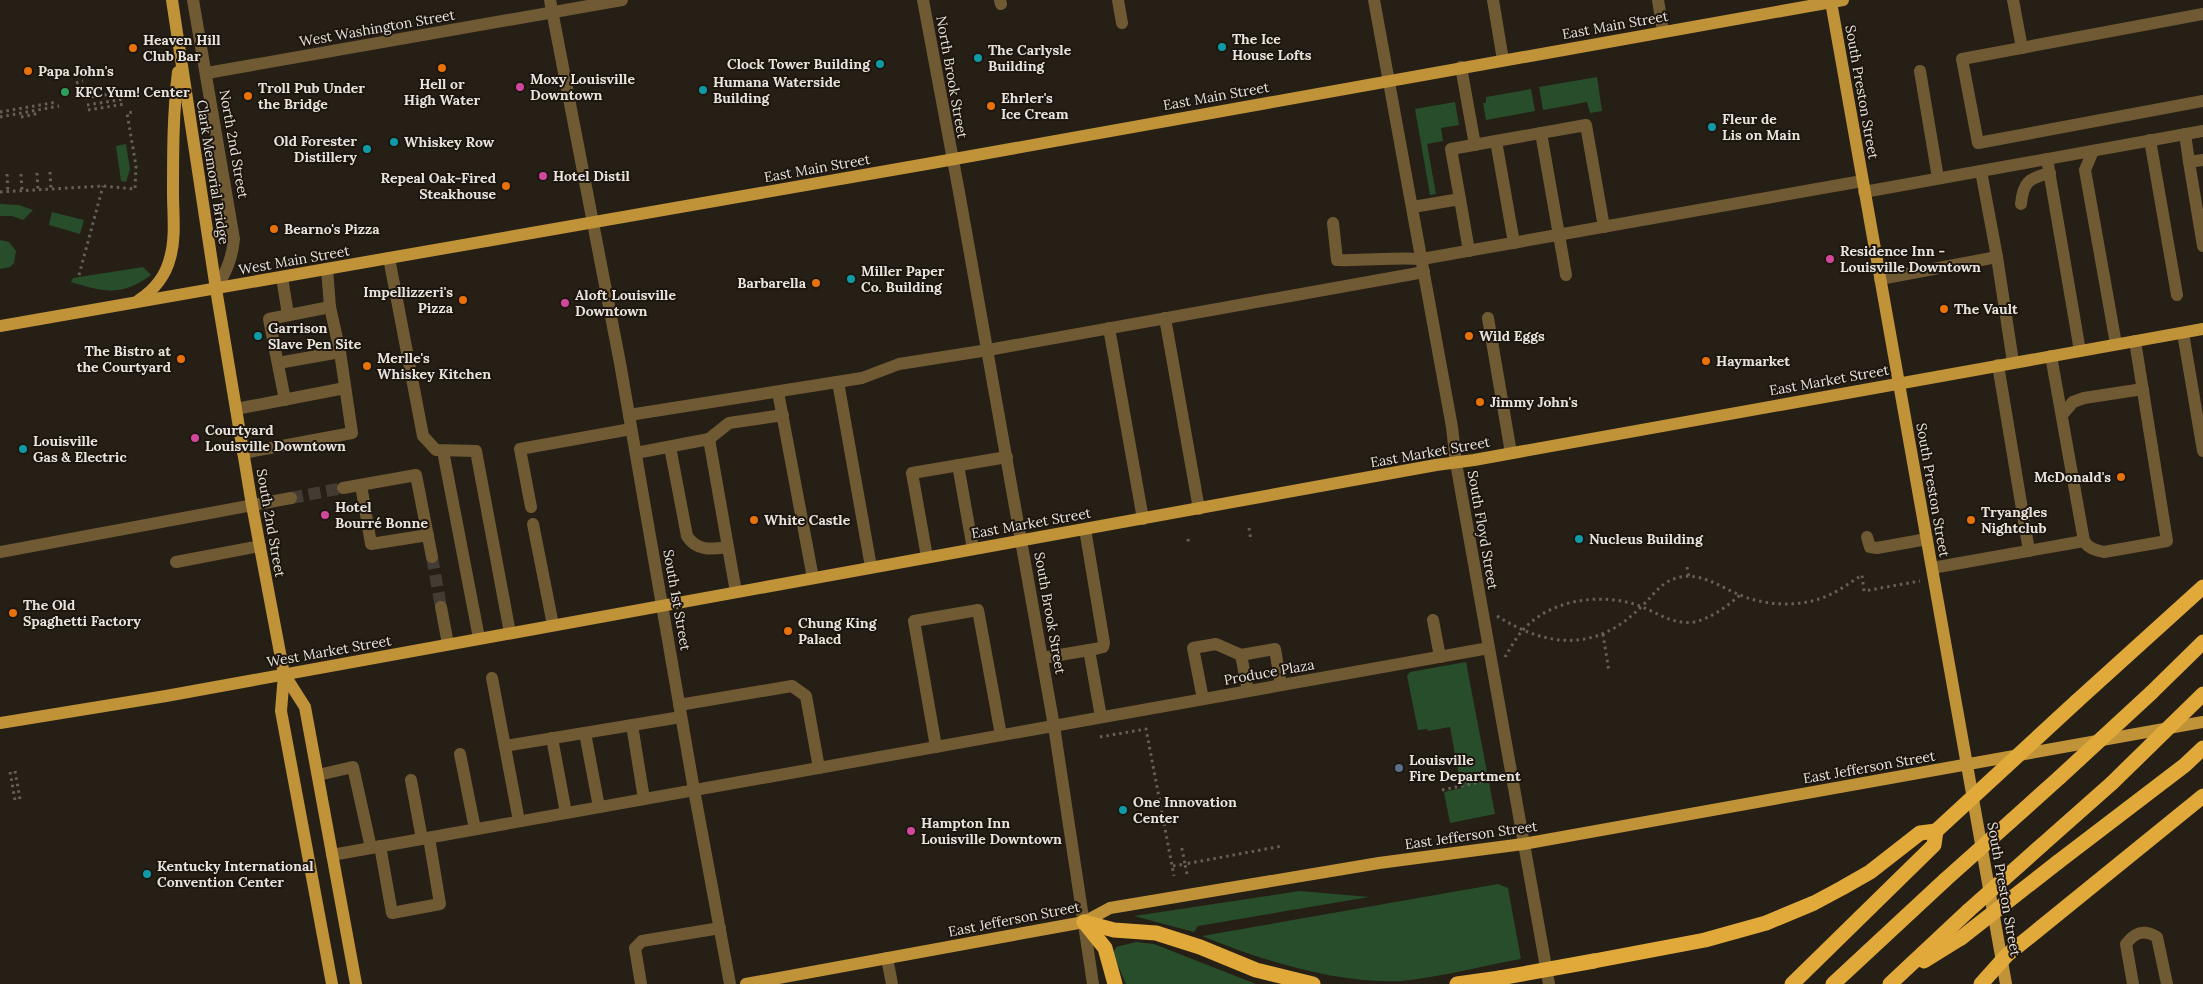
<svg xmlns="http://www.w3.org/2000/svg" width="2203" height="984" font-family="Lora,serif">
	<rect width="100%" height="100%" fill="#261f16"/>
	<g fill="#274d2a">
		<polygon points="1597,77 1602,111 1590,113 1587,102 1543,110 1539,87"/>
		<polygon points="1531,89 1535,111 1486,120 1483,103 1486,103 1486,97"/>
		<polygon points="1455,102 1459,125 1441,128 1443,141 1427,144 1436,194 1430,195 1415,109"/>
		<polygon points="126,144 130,169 126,182 121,181 116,146"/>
		<polygon points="0,204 19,205 33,210 23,220 12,216 0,216"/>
		<polygon points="52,212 84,220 80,234 49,225"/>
		<polygon points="0,240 9,242 16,251 14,263 10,267 0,269"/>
		<path d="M143,267L151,275C121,297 103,292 71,282L73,278Z"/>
		<polygon points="1466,662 1495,814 1450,823 1444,792 1461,788 1450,727 1428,731 1427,729 1418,730 1407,676 1410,672"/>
		<path d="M1498,884L1508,888L1521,959C1481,966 1441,977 1401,981C1337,984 1260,960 1202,936Z"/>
		<polygon points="1300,891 1369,897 1198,926 1194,932 1134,916"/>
		<polygon points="1136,942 1154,944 1256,984 1126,984 1113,954 1116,947"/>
	</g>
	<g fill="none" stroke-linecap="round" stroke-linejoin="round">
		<g stroke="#433c34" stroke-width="12" stroke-dasharray="12 6" stroke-linecap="butt">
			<polyline points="291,498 343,488"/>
			<polyline points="432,557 441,607"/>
		</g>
		<g stroke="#666058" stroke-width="3" stroke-dasharray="2.5 4" stroke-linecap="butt">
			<polyline points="76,83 83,81"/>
			<polyline points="78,91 84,90"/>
			<polyline points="85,98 124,92"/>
			<polyline points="87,105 125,99"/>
			<polyline points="88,110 125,104"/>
			<polyline points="0,112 57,102"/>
			<polyline points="0,117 59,106"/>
			<polyline points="21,117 40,113"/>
			<polyline points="50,172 51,189"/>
			<polyline points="37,173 38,190"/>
			<polyline points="7,174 8,192"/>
			<polyline points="21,174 22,191"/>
			<polyline points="0,192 103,186 135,189 136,166 127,113 133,112"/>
			<polyline points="79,275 103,186"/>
			<polyline points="1249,528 1251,541"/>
			<polyline points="1188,539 1189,545"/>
			<polyline points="1687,567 1689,577"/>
			<path d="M1497,616C1548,648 1596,652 1641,607C1654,595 1661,581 1680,577C1703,573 1720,587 1740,595C1763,605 1795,607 1819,599C1835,594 1848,584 1862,575L1864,591L1920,581"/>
			<polyline points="1603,634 1609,672"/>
			<path d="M1505,657C1510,649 1515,639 1522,631C1550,599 1601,592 1640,606C1658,613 1673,625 1694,622C1712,618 1726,607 1740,595"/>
			<polyline points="1100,737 1146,729 1174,876"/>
			<polyline points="15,771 20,799"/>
			<polyline points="10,772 15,800"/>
			<polyline points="1442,790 1494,779"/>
			<polyline points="1173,866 1185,864 1181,844"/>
			<polyline points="1187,874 1185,864 1282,846"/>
		</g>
		<g stroke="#705a33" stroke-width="12">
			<path d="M193,0L234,239C232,259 226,272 216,289"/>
			<polyline points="550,0 620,363 694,790 730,984"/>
			<polyline points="923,0 959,192 1054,726 1093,984"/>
			<polyline points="1000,0 1001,4"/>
			<polyline points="1118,0 1122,23"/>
			<polyline points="1374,0 1452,427 1456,463 1549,984"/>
			<polyline points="1493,0 1503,60"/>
			<polyline points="1658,0 1663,31"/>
			<polyline points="2013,0 2022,48"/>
			<polyline points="2203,14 1962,59 1978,143 2203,101"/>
			<polyline points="1461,67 1475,145"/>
			<polyline points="1920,71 1938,178"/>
			<polyline points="207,73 622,0"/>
			<polyline points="1541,133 1566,275"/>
			<polyline points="2185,134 2189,162"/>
			<polyline points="2150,140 2177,295"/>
			<polyline points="1496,141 1514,243"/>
			<polyline points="2093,151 2085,170 2116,344"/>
			<polyline points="2047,159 2080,351"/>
			<polyline points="2203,160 2189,162 2203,246"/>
			<polyline points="1981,171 1997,257"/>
			<polyline points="1864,192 2203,131"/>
			<polyline points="1460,199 1451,149 1586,125 1604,227"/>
			<path d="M2021,204C2023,182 2029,178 2050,173"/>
			<polyline points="1413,207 1460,199 1469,251"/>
			<path d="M1333,223L1337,260C1365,261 1393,257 1422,259L1862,181"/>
			<polyline points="389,258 423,436 436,450 476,451 510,633"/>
			<polyline points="282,277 288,315"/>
			<polyline points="1880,279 1997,257 2013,362"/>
			<polyline points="1165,318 1199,509"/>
			<polyline points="1488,318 1511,453"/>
			<polyline points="1109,328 1143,519"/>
			<polyline points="2183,333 2203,451"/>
			<path d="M2051,356L2084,541C2089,549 2096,550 2104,552L2167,541L2135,341"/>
			<polyline points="278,363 340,352"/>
			<polyline points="1998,365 2029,551"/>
			<polyline points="838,382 871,567"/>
			<polyline points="778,392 813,578"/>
			<polyline points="285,400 269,319 330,307"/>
			<polyline points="236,409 345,388"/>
			<polyline points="629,415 862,378 899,364 988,350 1424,272"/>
			<polyline points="2062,415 2073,402 2084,398 2143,389"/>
			<path d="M670,447L687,536C697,552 713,549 728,547L709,439"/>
			<polyline points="443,451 479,638"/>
			<polyline points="243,453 352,433 340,352 330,307 327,269"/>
			<polyline points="636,453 709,439 729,423 783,415"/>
			<polyline points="958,465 973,549"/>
			<polyline points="361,485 371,544 428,535"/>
			<polyline points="343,488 416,475 432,557"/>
			<polyline points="531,507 520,449 631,429"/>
			<polyline points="533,524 553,625"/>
			<polyline points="1867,537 1870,547 1877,548 1927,539"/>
			<polyline points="728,547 736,592"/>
			<polyline points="0,552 291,498"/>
			<polyline points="927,557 912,473 1007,457"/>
			<polyline points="176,562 260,546"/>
			<polyline points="1932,568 2084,541"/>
			<polyline points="441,607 448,644"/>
			<polyline points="1433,620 1440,657"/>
			<polyline points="1089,650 1101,717"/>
			<polyline points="1241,655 1275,649 1281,685"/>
			<polyline points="1042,658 1095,649 1103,647 1104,643 1085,529"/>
			<polyline points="492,678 519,821"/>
			<polyline points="1203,699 1193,648 1216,644 1241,655 1248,691"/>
			<polyline points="679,705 792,686 806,696 819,768"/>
			<polyline points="632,725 644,799"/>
			<polyline points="585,733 599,807"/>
			<polyline points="552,738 566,813"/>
			<polyline points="505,746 681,717"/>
			<polyline points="936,747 914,621 978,610 1001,735"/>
			<polyline points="460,754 475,829"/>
			<polyline points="318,775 353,767 371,848"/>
			<polyline points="411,780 422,839"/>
			<polyline points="380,846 392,913 440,904 429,838"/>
			<polyline points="332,855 1489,648"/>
			<polyline points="887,958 892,984"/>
			<polyline points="641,984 635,948 642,941 720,928"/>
			<path d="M2133,984L2126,944C2135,932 2144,929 2157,937L2167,984"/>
		</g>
		<g stroke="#c09339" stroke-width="12">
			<polyline points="172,0 216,289 252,505 284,674 281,711 332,984"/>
			<polyline points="1831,2 2006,984"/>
			<path d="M139,300C154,290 166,275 170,258C176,238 173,214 173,193C173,152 173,113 178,72"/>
			<polyline points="0,326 932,163 1843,0"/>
			<polyline points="284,674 305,707 356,984"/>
			<polyline points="0,723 166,696 1436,465 1474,460 2203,329"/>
			<polyline points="746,984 1084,922 1110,908 1379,863 1523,844 2203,722"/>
		</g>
		<g stroke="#e0a939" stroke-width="15">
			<polyline points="2151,693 2203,642"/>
			<polyline points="2077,701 2203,587"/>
			<polyline points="2011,821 2060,777"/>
			<polyline points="2042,845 2112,783"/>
			<polyline points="2058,862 2185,765 2203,748"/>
			<polyline points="1084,922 1114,930 1156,933 1200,947 1256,970 1313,984"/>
			<polyline points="1084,922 1105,948 1115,984"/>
			<polyline points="1594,961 1705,940 1766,923 1814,903 1842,888 1870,872 1920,833 1936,831 1934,845 1792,984"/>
			<polyline points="1924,961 1961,938"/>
			<polyline points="1457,984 1500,978"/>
			<polyline points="1833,984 1945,880"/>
			<polyline points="1890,984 1968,911"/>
		</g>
		<g stroke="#e0a939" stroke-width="15">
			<polyline points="2060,777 2151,693"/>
			<polyline points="2112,783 2203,694"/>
			<polyline points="1936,831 2077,701"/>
			<polyline points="1945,880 2011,821"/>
			<polyline points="1968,911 2042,845"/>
			<polyline points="1961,938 2058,862"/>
			<polyline points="1500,978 1594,961"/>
			<polyline points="1981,984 2007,955 2203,796"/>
		</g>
	</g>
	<g fill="#0f9aa8" stroke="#1d160e" stroke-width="2">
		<circle cx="1222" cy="47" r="5"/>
		<circle cx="978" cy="58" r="5"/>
		<circle cx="880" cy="64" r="5"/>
		<circle cx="703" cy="90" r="5"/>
		<circle cx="1712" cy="127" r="5"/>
		<circle cx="394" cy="142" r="5"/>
		<circle cx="367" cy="149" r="5"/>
		<circle cx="851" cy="279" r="5"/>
		<circle cx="258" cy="336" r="5"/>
		<circle cx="23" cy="449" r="5"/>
		<circle cx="1579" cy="539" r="5"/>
		<circle cx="1123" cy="810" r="5"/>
		<circle cx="147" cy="874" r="5"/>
	</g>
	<g fill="#e8710a" stroke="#1d160e" stroke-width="2">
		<circle cx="133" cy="48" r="5"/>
		<circle cx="442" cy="68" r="5"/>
		<circle cx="28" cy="71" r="5"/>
		<circle cx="248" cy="96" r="5"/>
		<circle cx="991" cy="106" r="5"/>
		<circle cx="506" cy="186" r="5"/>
		<circle cx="274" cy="229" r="5"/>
		<circle cx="816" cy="283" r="5"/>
		<circle cx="463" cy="300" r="5"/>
		<circle cx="1944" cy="309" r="5"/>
		<circle cx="1469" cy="336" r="5"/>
		<circle cx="181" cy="359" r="5"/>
		<circle cx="1706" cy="361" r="5"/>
		<circle cx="367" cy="366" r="5"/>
		<circle cx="1480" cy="402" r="5"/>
		<circle cx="2121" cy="477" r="5"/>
		<circle cx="754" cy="520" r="5"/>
		<circle cx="1971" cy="520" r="5"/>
		<circle cx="13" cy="613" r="5"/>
		<circle cx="788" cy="631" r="5"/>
	</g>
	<g fill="#d1479c" stroke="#1d160e" stroke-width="2">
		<circle cx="520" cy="87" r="5"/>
		<circle cx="543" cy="176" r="5"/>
		<circle cx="1830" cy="259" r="5"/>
		<circle cx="565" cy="303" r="5"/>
		<circle cx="195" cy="438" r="5"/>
		<circle cx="325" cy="515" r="5"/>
		<circle cx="911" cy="831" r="5"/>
	</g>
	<circle fill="#2e9e5b" stroke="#1d160e" stroke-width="2" cx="65" cy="92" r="5"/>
	<circle fill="#5c6f8a" stroke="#1d160e" stroke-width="2" cx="1399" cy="768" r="5"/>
	<g text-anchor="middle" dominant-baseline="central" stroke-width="4" stroke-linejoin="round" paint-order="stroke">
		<g font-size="14" fill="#e8e3dd" stroke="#1d160e">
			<text transform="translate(1615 25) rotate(-10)">East Main Street</text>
			<text transform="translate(377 28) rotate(-10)">West Washington Street</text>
			<text transform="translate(952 77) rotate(80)">North Brook Street</text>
			<text transform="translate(1862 92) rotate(80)">South Preston Street</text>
			<text transform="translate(1216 96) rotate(-10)">East Main Street</text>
			<text transform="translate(234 144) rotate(80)">North 2nd Street</text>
			<text transform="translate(817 168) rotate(-10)">East Main Street</text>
			<text transform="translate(213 172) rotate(81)">Clark Memorial Bridge</text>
			<text transform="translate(294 260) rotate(-10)">West Main Street</text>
			<text transform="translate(1829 380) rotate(-10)">East Market Street</text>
			<text transform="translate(1430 452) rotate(-10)">East Market Street</text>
			<text transform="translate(1933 490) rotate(80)">South Preston Street</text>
			<text transform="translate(271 523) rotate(80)">South 2nd Street</text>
			<text transform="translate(1031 523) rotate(-10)">East Market Street</text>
			<text transform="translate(1483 530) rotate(80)">South Floyd Street</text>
			<text transform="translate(677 600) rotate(80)">South 1st Street</text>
			<text transform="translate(1050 613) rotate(80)">South Brook Street</text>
			<text transform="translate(329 651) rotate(-10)">West Market Street</text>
			<text transform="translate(1269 672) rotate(-10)">Produce Plaza</text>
			<text transform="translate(1869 767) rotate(-10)">East Jefferson Street</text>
			<text transform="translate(1471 835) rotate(-8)">East Jefferson Street</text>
			<text transform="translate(2004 889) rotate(80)">South Preston Street</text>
			<text transform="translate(1014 919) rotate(-11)">East Jefferson Street</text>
		</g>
		<g font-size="14" font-weight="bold" fill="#e8e3dd" stroke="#1d160e" text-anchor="start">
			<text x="1232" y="39">The Ice<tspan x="1232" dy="16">House Lofts</tspan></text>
			<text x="143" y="40">Heaven Hill<tspan x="143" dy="16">Club Bar</tspan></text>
			<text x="988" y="50">The Carlysle<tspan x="988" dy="16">Building</tspan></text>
			<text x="870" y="64" text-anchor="end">Clock Tower Building</text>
			<text x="38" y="71">Papa John's</text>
			<text x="530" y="79">Moxy Louisville<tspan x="530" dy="16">Downtown</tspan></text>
			<text x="713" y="82">Humana Waterside<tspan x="713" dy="16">Building</tspan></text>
			<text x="442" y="84" text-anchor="middle">Hell or<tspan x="442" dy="16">High Water</tspan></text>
			<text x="258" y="88">Troll Pub Under<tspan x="258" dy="16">the Bridge</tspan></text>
			<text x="75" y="92">KFC Yum! Center</text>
			<text x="1001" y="98">Ehrler's<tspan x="1001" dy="16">Ice Cream</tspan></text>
			<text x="1722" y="119">Fleur de<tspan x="1722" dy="16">Lis on Main</tspan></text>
			<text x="357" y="141" text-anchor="end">Old Forester<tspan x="357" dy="16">Distillery</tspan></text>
			<text x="404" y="142">Whiskey Row</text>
			<text x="553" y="176">Hotel Distil</text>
			<text x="496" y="178" text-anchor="end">Repeal Oak-Fired<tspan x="496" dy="16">Steakhouse</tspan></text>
			<text x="284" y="229">Bearno's Pizza</text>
			<text x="1840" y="251">Residence Inn -<tspan x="1840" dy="16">Louisville Downtown</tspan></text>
			<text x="861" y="271">Miller Paper<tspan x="861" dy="16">Co. Building</tspan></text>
			<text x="806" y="283" text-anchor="end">Barbarella</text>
			<text x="453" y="292" text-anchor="end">Impellizzeri's<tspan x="453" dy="16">Pizza</tspan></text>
			<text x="575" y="295">Aloft Louisville<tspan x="575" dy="16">Downtown</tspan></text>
			<text x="1954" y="309">The Vault</text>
			<text x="268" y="328">Garrison<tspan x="268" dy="16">Slave Pen Site</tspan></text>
			<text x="1479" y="336">Wild Eggs</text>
			<text x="171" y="351" text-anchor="end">The Bistro at<tspan x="171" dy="16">the Courtyard</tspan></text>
			<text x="377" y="358">Merlle's<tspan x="377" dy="16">Whiskey Kitchen</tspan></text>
			<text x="1716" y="361">Haymarket</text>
			<text x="1490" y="402">Jimmy John's</text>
			<text x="205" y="430">Courtyard<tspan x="205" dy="16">Louisville Downtown</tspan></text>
			<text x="33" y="441">Louisville<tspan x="33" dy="16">Gas &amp; Electric</tspan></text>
			<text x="2111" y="477" text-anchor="end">McDonald's</text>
			<text x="335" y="507">Hotel<tspan x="335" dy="16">Bourré Bonne</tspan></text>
			<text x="1981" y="512">Tryangles<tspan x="1981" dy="16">Nightclub</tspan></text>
			<text x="764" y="520">White Castle</text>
			<text x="1589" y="539">Nucleus Building</text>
			<text x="23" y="605">The Old<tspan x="23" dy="16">Spaghetti Factory</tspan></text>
			<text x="798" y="623">Chung King<tspan x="798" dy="16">Palacd</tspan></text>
			<text x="1409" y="760">Louisville<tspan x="1409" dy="16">Fire Department</tspan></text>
			<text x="1133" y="802">One Innovation<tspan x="1133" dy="16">Center</tspan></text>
			<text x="921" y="823">Hampton Inn<tspan x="921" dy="16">Louisville Downtown</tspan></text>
			<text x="157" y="866">Kentucky International<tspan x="157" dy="16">Convention Center</tspan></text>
		</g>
	</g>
</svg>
